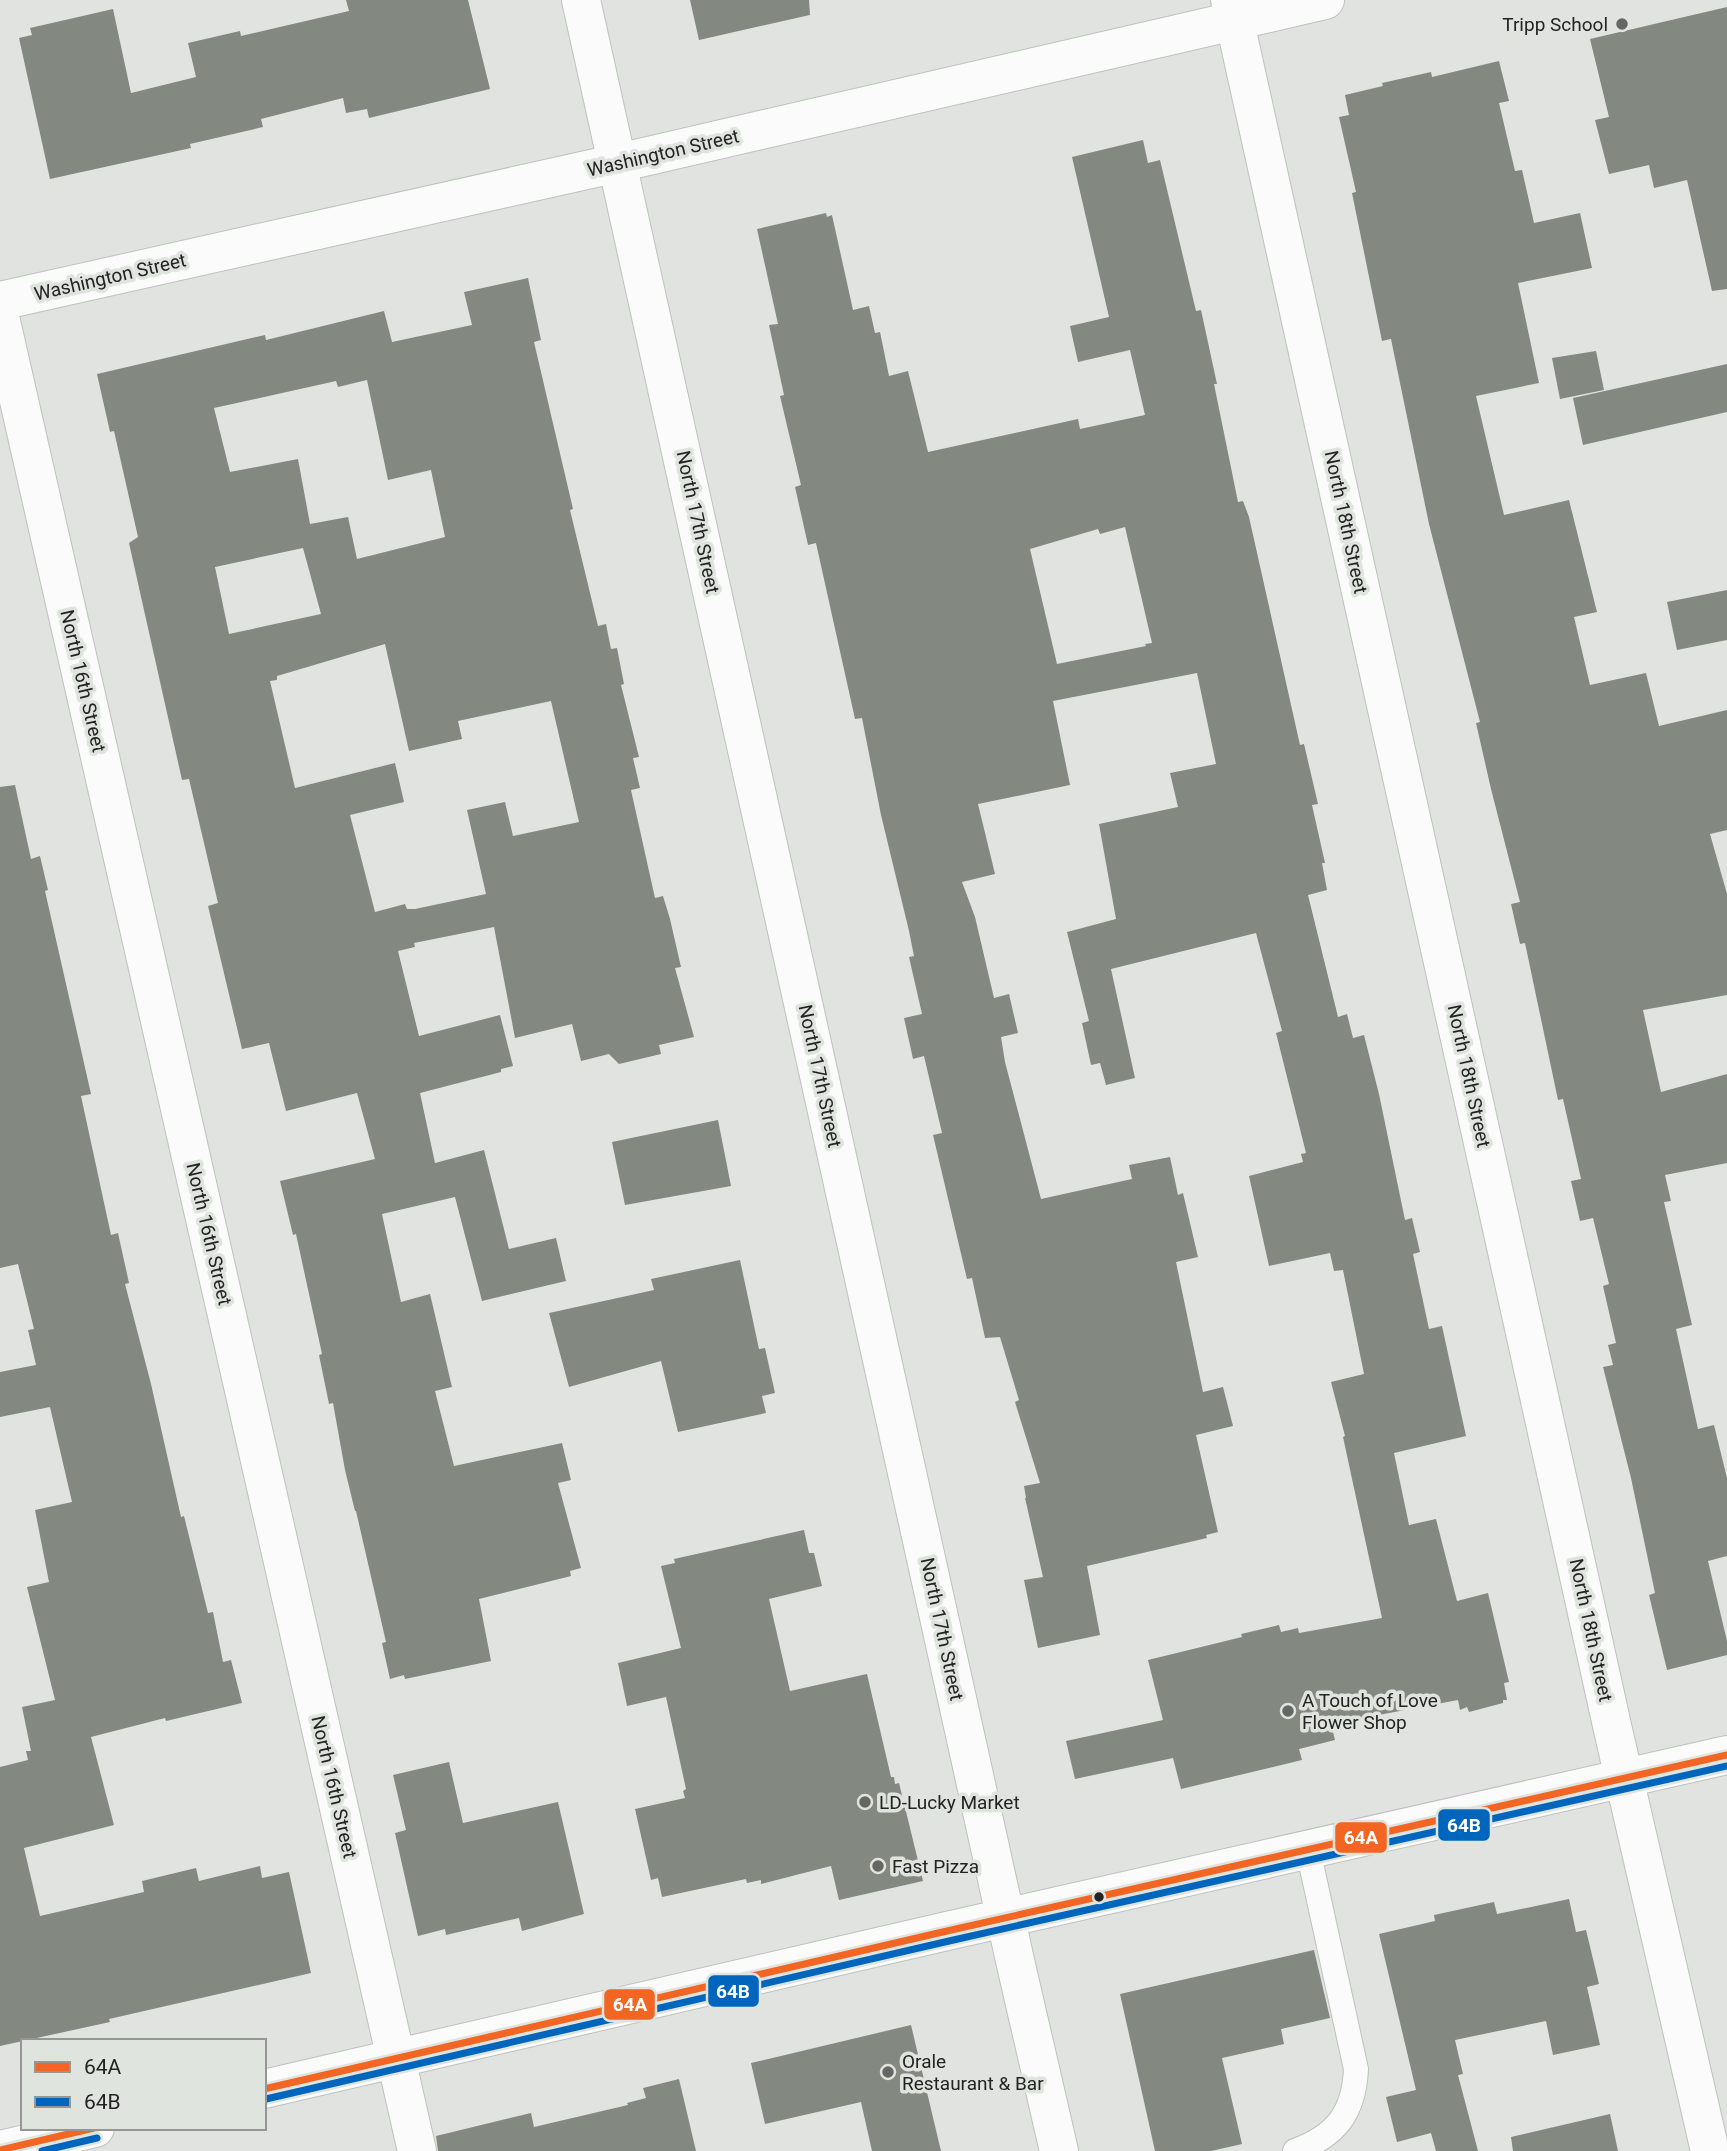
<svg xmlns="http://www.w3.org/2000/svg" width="1727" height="2151" font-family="Roboto,sans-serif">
	<rect width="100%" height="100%" fill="#e1e3e0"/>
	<g fill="#838881" fill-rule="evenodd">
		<polygon points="346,0 468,0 490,89 369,118 367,109 346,113 343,98 261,119 263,127 190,144 191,148 50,179 19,38 32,35 30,28 113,9 131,93 196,77 188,43 240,31 241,36 349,11"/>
		<polygon points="690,0 809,0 810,15 699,40"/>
		<polygon points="1727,7 1727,289 1712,291 1687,180 1654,188 1649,165 1609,174 1595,120 1609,117 1590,39"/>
		<polygon points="1499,61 1509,101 1499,103 1515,171 1522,170 1534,223 1580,213 1592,268 1518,283 1539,383 1476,396 1504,515 1569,500 1597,612 1574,617 1590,685 1646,673 1659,726 1727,710 1727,830 1710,834 1727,894 1727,995 1643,1010 1661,1092 1727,1074 1727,1163 1665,1175 1671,1201 1664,1202 1692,1325 1676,1329 1698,1429 1714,1425 1727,1478 1727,1556 1708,1561 1727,1641 1727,1655 1667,1670 1649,1595 1655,1593 1631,1478 1603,1367 1613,1365 1608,1345 1616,1343 1603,1286 1609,1284 1593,1218 1580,1221 1571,1181 1581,1179 1563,1099 1558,1100 1525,943 1520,944 1511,904 1520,902 1491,789 1476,723 1480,722 1429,524 1391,339 1382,341 1352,193 1356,192 1339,117 1349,115 1345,95 1383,86 1382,83 1431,72 1432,77"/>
		<path d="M1143,140L1148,163L1160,160L1196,311L1201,310L1217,384H1214L1238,502L1243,501L1249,517L1300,745L1304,744L1318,804L1312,805L1325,863H1322L1327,890L1308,895L1338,1017L1347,1014L1353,1038L1364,1035L1379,1094L1405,1220L1412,1218L1420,1252L1413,1254L1429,1329L1442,1326L1466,1436L1394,1453L1409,1525L1436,1519L1457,1601L1488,1593L1509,1682L1504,1683L1507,1700H1503V1703L1469,1712L1467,1707L1460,1710L1458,1700L1331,1724L1335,1740L1299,1749L1302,1760L1181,1789L1173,1758L1075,1779L1066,1741L1163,1720L1148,1660L1242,1637L1241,1634L1279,1625L1281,1632L1298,1628L1299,1633L1382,1618L1343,1437L1345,1436L1331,1382L1364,1374L1343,1270L1334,1271L1330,1253L1269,1266L1249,1176L1303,1162L1301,1154L1306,1153L1276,1033L1282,1031L1256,933L1111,969L1135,1078L1106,1085L1100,1063L1091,1065L1082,1023L1089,1021L1067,932L1116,919L1099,824L1178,807L1170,773L1216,764L1197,673L1053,701L1070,785L978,804L995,874L962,882L975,917L994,998L1009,994L1018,1033L1001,1037L1005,1062L1041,1199L1132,1179L1129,1165L1170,1157L1178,1195L1183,1193L1198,1257L1176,1262L1203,1392L1223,1387L1233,1426L1196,1435L1218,1532L1206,1535L1207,1538L1087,1566L1100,1635L1038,1648L1024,1580L1043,1577L1025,1498H1026L1024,1486L1040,1483L1015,1402L1019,1400L1000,1337L985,1338L972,1278L967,1279L933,1135L942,1133L924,1056L913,1059L904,1018L922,1014L909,957L914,956L909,931L881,815L862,718L855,719L816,543L808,545L795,487L801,485L780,396L784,395L769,325L778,324L757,229L826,213L827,217L832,215L853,310L869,306L875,333L880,332L889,376L908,371L928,452L1078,419L1080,429L1145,415L1130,350L1078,362L1070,326L1109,317L1072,157ZM1125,527L1152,643L1145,644L1146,646L1057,664L1030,549L1098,529L1100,534Z"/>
		<path d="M528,278L541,340L534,342L573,509L570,510L598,626L606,624L611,649L617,648L624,684L621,685L639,757L633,758L640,788L631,790L655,898L663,896L670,919L681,967L675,968L694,1037L659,1045L661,1054L619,1064L609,1054L581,1061L572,1024L515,1038L494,927L414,943L415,947L398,951L419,1036L500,1015L513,1066L501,1069V1072L420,1093L435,1163L484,1150L509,1249L556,1238L566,1281L482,1301L455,1197L382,1214L401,1302L430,1294L452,1387L435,1391L454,1466L562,1443L571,1480L558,1483L581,1568L570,1571L571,1576L479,1599L491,1661L405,1679L404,1675L390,1679L382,1643L386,1642L356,1511H355L345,1470L333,1403L329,1404L319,1355L322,1354L296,1234L293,1235L280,1181L375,1159L357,1093L286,1111L269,1043L242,1049L208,906L218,903L189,779L182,780L129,543L138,537L114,431L110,432L97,374L265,335L266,340L384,311L392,342L472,325L464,292ZM367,380L388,480L431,470L445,537L357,559L348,517L310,524L298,459L230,472L214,408L336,381L338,387ZM303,548L321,614L229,634L215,567ZM385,644L409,751L462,739L458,721L551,701L579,822L513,836L505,802L467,810L486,894L415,909H407L405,904L375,912L350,815L404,802L395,763L295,788L270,681L277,680V676Z"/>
		<polygon points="1596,351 1604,390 1560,399 1552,358"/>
		<polygon points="1727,364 1727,412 1583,445 1573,398"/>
		<polygon points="1727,590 1727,640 1677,650 1667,602"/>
		<polygon points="15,785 31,859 40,856 48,890 45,891 91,1094 81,1096 111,1235 118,1233 129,1283 125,1284 151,1384 181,1517 184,1516 208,1613 213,1612 223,1662 231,1660 242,1703 166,1721 165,1718 91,1737 114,1825 24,1848 40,1916 144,1892 142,1881 196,1868 199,1881 260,1866 262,1878 289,1872 311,1973 109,2019 110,2022 0,2046 0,1767 28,1760 26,1751 31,1751 22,1707 55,1700 27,1587 49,1582 35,1510 72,1502 50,1407 0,1417 0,1372 36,1365 28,1330 34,1329 18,1264 0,1268 0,787"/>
		<polygon points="718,1120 731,1186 625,1205 612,1142"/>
		<polygon points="740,1260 759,1349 765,1348 775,1393 762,1396 766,1413 678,1432 661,1361 569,1387 549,1313 654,1290 651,1279"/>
		<polygon points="804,1530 809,1553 814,1553 822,1586 769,1599 790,1691 867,1674 891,1777 894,1777 895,1784 899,1783 923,1881 839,1900 831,1866 761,1884 761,1880 747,1883 746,1879 662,1897 658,1878 651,1880 635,1809 685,1798 683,1791 686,1789 666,1697 627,1706 618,1663 681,1648 661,1566 675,1563 674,1559"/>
		<polygon points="449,1762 463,1823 558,1802 584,1914 522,1931 519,1918 446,1935 445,1929 418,1936 395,1833 406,1830 393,1775"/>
		<polygon points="1569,1899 1576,1932 1586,1930 1599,1984 1587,1987 1600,2045 1553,2055 1546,2021 1455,2040 1463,2074 1458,2075 1478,2151 1436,2151 1431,2133 1397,2142 1386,2097 1416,2090 1379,1934 1435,1921 1434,1915 1494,1902 1497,1914"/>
		<polygon points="1314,1950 1330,2018 1281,2029 1284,2044 1222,2058 1242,2144 1211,2151 1155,2151 1120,1994"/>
		<polygon points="911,2025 941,2151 872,2151 861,2102 765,2124 751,2063"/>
		<polygon points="679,2079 696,2151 438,2151 436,2136 531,2113 534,2127 628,2105 627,2103 646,2098 643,2088"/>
		<polygon points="1610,2114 1618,2151 1513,2151 1511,2137"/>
	</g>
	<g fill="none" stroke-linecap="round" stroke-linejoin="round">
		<defs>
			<path id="service" d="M1295,2151C1336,2136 1354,2113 1356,2069L1308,1850"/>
			<g id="minor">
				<polyline points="0,301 618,163 1325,0"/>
				<polyline points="0,317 417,2151"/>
			</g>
			<polyline id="tertiary" points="1230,0 1613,1730 1710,2151"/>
			<g id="secondary">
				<polyline points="581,0 1016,1965 1059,2151"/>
				<polyline points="264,2089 947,1931 1727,1755"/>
				<polyline points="0,2150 95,2128"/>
			</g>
		</defs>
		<use href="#service" stroke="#bfc1bf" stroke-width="26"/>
		<use href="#minor" stroke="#bfc1bf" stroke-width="40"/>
		<use href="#tertiary" stroke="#bfc1bf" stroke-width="40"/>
		<use href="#secondary" stroke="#bfc1bf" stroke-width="40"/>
		<use href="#service" stroke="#fafbfa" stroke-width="24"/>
		<use href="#minor" stroke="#fafbfa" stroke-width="38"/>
		<use href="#tertiary" stroke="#fafbfa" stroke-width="38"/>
		<use href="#secondary" stroke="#fafbfa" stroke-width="38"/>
		<defs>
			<g id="bus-1">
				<polyline points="264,2089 947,1931 1727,1755"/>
				<polyline points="0,2150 94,2128"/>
			</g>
			<g id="bus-2">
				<polyline points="266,2099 949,1941 1727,1766"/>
				<polyline points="42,2151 97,2138"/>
			</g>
		</defs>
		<use href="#bus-1" stroke="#e0e4df" stroke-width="12"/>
		<use href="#bus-2" stroke="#e0e4df" stroke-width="12"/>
		<use href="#bus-1" stroke="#f26522" stroke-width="7"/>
		<use href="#bus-2" stroke="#0065bd" stroke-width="7"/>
	</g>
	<g fill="#656764" stroke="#e0e4df" stroke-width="2.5">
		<circle cx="1622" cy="24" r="7"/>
		<circle cx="1288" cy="1711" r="7"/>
		<circle cx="865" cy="1802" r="7"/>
		<circle cx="878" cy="1866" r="7"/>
		<circle cx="888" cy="2072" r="7"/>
	</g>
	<circle fill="#222422" stroke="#e0e4df" stroke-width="2.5" cx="1099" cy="1897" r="6"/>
	<g text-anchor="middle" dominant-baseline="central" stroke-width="7" stroke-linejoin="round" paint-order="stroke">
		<g font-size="19" fill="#222422" stroke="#e0e4df" text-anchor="start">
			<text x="1608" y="24" text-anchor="end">Tripp School</text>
			<text x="1302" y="1700">A Touch of Love<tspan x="1302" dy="22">Flower Shop</tspan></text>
			<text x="879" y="1802">LD-Lucky Market</text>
			<text x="892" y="1866">Fast Pizza</text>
			<text x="902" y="2061">Orale<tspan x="902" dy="22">Restaurant &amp; Bar</tspan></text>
		</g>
		<g font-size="19" fill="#222422" stroke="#e0e4df">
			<text transform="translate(663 153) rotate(-13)">Washington Street</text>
			<text transform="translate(110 277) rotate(-13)">Washington Street</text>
			<text transform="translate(698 522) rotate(78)">North 17th Street</text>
			<text transform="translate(1346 522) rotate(78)">North 18th Street</text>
			<text transform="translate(83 681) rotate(77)">North 16th Street</text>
			<text transform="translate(820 1076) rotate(78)">North 17th Street</text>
			<text transform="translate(1469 1076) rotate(78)">North 18th Street</text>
			<text transform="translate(209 1234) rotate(77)">North 16th Street</text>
			<text transform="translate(942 1629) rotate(78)">North 17th Street</text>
			<text transform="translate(1591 1630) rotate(78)">North 18th Street</text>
			<text transform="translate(334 1787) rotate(77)">North 16th Street</text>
		</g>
	</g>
	<g stroke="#e0e4df" stroke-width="2.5">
		<rect x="1437" y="1808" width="54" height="34" rx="7" fill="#0065bd"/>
		<rect x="1334" y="1821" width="54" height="33" rx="7" fill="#f26522"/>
		<rect x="707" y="1974" width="53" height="34" rx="7" fill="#0065bd"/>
		<rect x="603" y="1988" width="53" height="33" rx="7" fill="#f26522"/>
	</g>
	<g font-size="19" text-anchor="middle" font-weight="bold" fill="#fff">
		<text x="1464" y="1832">64B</text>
		<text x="1361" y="1844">64A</text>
		<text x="733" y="1998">64B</text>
		<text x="630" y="2011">64A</text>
	</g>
	<rect x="21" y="2039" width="245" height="91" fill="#e0e4df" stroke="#949793" stroke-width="2"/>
	<rect x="35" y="2062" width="35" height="10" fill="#f26522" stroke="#949793" stroke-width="2"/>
	<text x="84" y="2074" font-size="21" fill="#222422">64A</text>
	<rect x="35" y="2097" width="35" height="10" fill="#0065bd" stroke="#949793" stroke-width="2"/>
	<text x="84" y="2109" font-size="21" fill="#222422">64B</text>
</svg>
